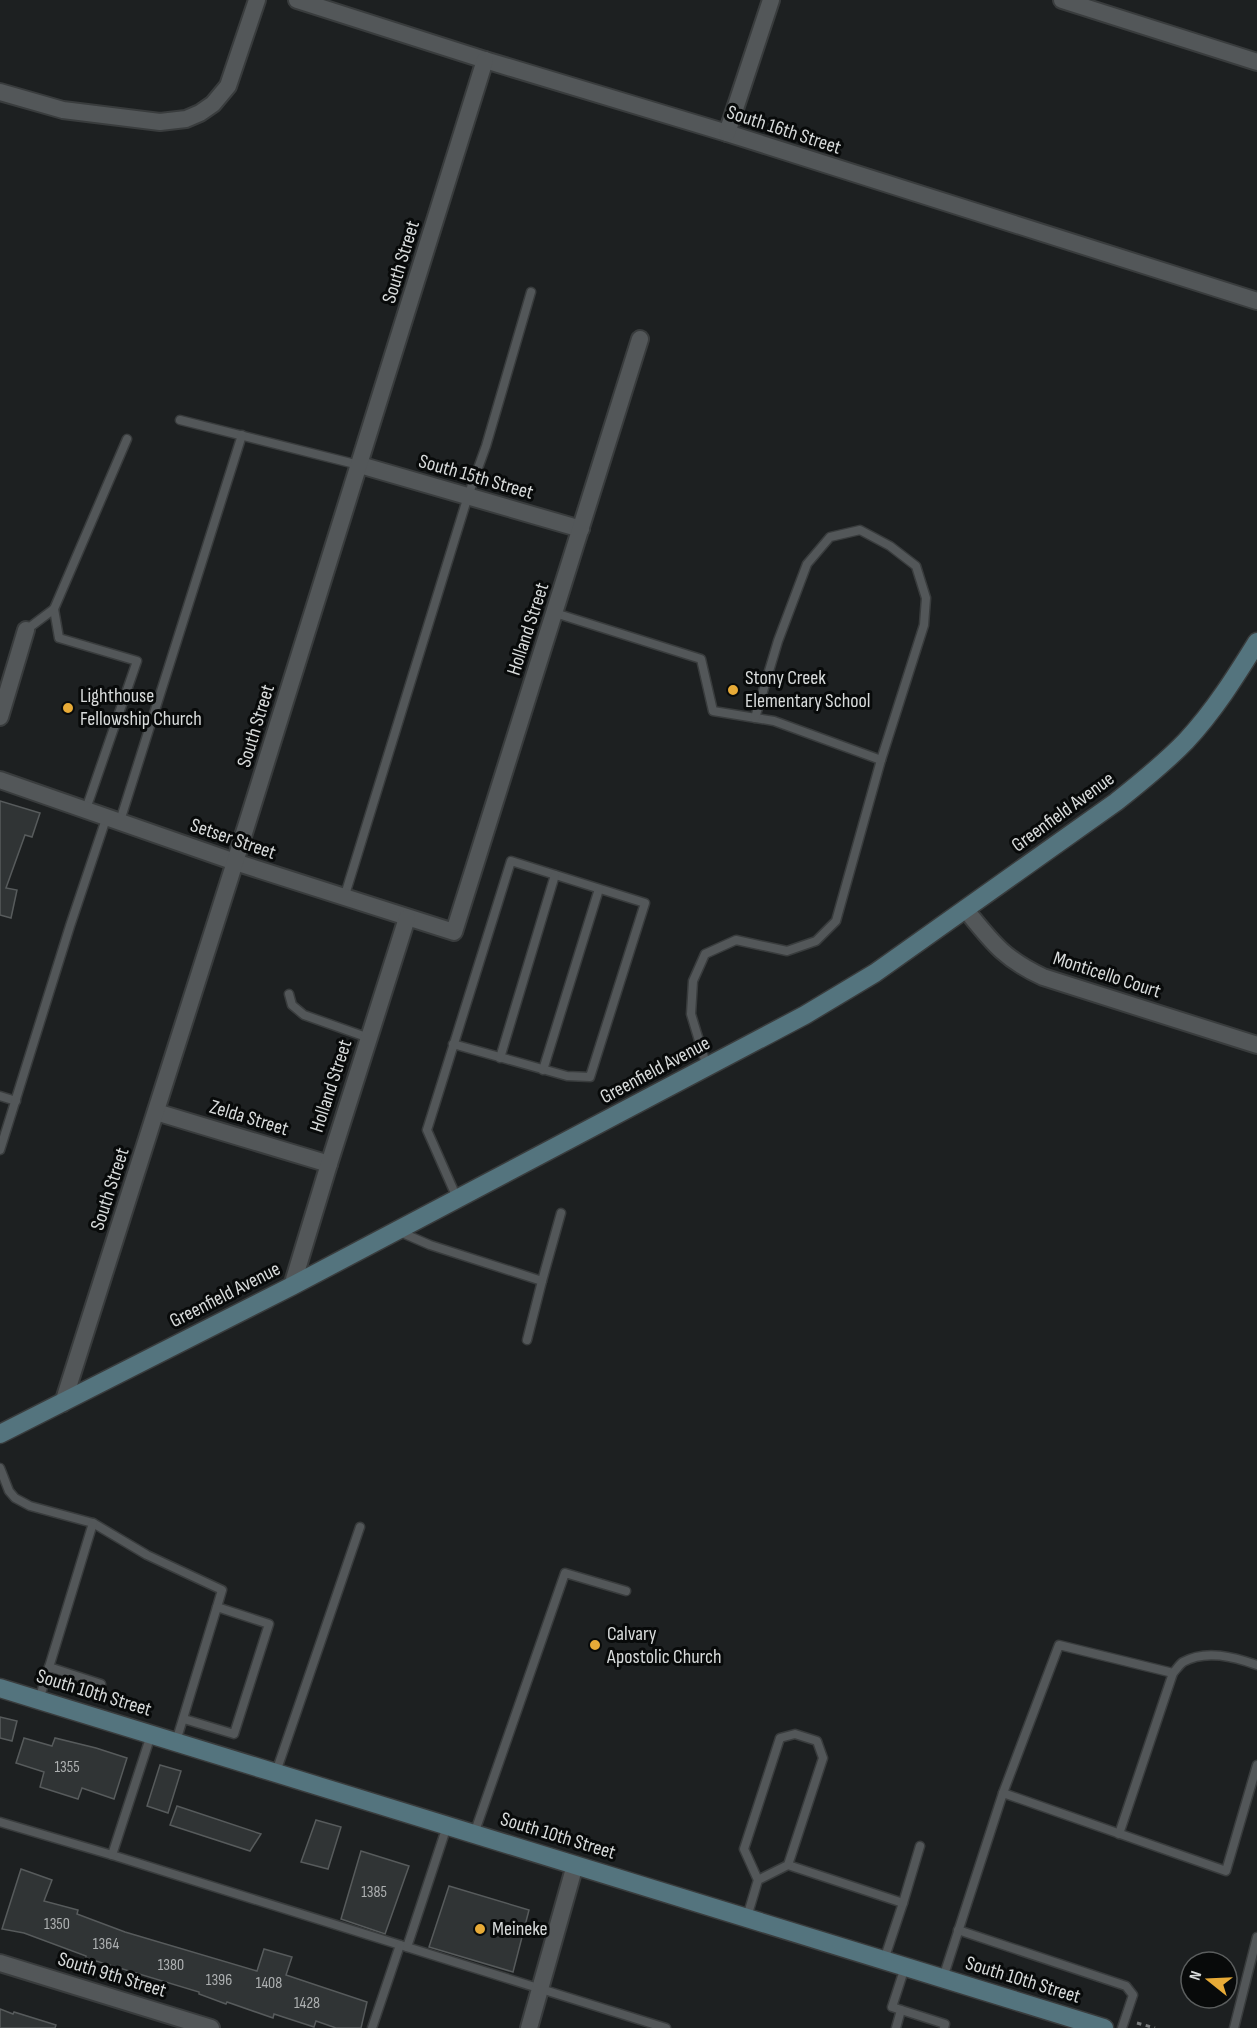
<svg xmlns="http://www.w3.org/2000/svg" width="1257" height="2028" font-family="'Sofia Sans Condensed',sans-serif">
	<rect width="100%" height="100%" fill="#1d2021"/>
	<g fill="#303435" stroke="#575b5c" stroke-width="1.5">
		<polygon points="0,801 40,813 32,837 25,835 6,888 17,890 11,918 0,915"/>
		<polygon points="0,1717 17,1721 12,1741 0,1738"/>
		<polygon points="24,1738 52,1746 55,1738 96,1748 127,1758 114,1799 82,1788 78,1799 40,1787 44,1772 16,1763"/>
		<polygon points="160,1765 181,1771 168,1813 147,1806"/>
		<polygon points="177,1806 261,1834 250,1851 170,1825"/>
		<polygon points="316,1820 341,1827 328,1869 301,1862"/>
		<polygon points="361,1851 409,1866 385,1934 341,1919"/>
		<polygon points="21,1869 52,1880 44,1901 78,1910 77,1914 125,1932 257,1971 264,1949 292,1957 286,1975 367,2002 361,2028 336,2028 316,2021 314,2027 274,2014 273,2018 227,2002 226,2004 199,1994 199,1992 86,1958 86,1956 24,1933 2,1929"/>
		<polygon points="449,1886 529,1910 513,1972 429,1947"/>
		<polygon points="0,2009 13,2014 14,2012 56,2025 55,2028 0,2028"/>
	</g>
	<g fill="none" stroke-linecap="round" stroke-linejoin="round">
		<defs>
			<g id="lane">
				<polyline points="180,420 359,465"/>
				<polyline points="54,609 59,638 137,661 86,809"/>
				<polyline points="555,613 701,659 713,711 774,721 881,760 836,921 816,941 787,951 736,940 705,954 693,981 691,1014 707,1067"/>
				<polyline points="26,630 54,609 127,439"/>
				<polyline points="755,718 778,641 807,564 830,537 860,530 890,546 916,566 926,598 924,625 881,760"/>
				<polyline points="120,821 242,435"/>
				<polyline points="344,898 468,496 486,446 531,292"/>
				<polyline points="289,994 292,1005 304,1015 369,1038"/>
				<polyline points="453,1044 567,1076 590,1077 645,903 511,861 427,1130 457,1198"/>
				<polyline points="500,1058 555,875"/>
				<polyline points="543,1070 599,889"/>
				<polyline points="0,1096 16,1101"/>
				<polyline points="0,1150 70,926 107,816"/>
				<polyline points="400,1232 430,1245 542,1281 561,1213"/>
				<polyline points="527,1340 542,1281"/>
				<polyline points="0,1468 9,1491 15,1498 30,1506 93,1523 147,1555 222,1590 217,1607"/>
				<polyline points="49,1667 101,1684"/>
				<polyline points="39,1700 93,1523"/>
				<polyline points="176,1742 178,1735 217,1607 269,1624 234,1734 184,1719"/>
				<polyline points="276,1772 360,1527"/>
				<path d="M1003,1793L1059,1645L1173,1673C1176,1670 1179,1665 1183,1662C1206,1649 1234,1657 1257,1665"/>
				<polyline points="0,1822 112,1855 666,2028"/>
				<polyline points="474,1834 565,1573 626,1591"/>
				<polyline points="1119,1834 1173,1673"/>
				<polyline points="112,1855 151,1735"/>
				<polyline points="788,1865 903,1903 884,1960"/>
				<polyline points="903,1903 920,1846"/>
				<polyline points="747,1917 758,1880 788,1865 823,1758 817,1741 795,1734 780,1738 744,1849 758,1880"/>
				<polyline points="958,1930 1126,1986 1133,1995 1122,2028"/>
				<polyline points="407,1947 447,1826"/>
				<polyline points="905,1967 892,2007 945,2024 944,2028"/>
				<polyline points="943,1978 1003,1793 1226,1871 1257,1765"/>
				<polyline points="372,2028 400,1945"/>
				<polyline points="896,2028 901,2010"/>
				<polyline points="1234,2028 1257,1937"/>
			</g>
			<g id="street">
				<polyline points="297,0 485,60 727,133 1257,301"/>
				<polyline points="1062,0 1257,62"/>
				<polyline points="0,92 63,110 160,122 186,119 200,113 213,104 228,86 257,0"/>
				<polyline points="727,133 771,0"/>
				<polyline points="360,465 581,529"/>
				<polyline points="0,717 26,630"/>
				<polyline points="0,780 235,862 454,932 640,339"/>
				<path d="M966,910C992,942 1004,959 1043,977L1257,1045"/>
				<polyline points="156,1112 329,1164"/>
				<polyline points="292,1286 329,1164 407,918"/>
				<polyline points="63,1403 235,862 485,60"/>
				<polyline points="0,1963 211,2028"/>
				<polyline points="529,2028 575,1865"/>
			</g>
			<g id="secondary">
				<path d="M0,1434L292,1286L805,1015L875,973L1116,802C1140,783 1165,763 1186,741C1214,711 1236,676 1257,642"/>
				<polyline points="0,1688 1104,2028"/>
			</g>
		</defs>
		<use href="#lane" stroke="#393c3d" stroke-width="11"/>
		<use href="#street" stroke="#393c3d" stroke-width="20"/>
		<use href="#secondary" stroke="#393c3d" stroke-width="21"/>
		<polyline stroke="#7a7d7e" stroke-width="3" stroke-dasharray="4.5 4.5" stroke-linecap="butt" points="1137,2023 1155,2028"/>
		<use href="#lane" stroke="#535759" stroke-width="8"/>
		<use href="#street" stroke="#535759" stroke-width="16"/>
		<use href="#secondary" stroke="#54747e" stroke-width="18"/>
	</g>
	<g fill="#e8ab37" stroke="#080a0a" stroke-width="2">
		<circle cx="733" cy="690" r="6"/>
		<circle cx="68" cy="708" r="6"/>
		<circle cx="595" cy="1645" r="6"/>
		<circle cx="480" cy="1929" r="6"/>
	</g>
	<g text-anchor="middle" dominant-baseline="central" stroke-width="6" stroke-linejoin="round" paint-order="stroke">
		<g font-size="16" fill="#aeb1b2">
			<text x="67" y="1767">1355</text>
			<text x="374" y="1892">1385</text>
			<text x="57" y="1924">1350</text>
			<text x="106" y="1944">1364</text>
			<text x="171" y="1965">1380</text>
			<text x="219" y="1980">1396</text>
			<text x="269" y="1983">1408</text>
			<text x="307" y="2003">1428</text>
		</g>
		<g font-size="20" fill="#d8dbdb" stroke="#080a0a">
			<text transform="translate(784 130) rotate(18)">South 16th Street</text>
			<text transform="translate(401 262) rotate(-73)">South Street</text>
			<text transform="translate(476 477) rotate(16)">South 15th Street</text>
			<text transform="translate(528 629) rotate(-72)">Holland Street</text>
			<text transform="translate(256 726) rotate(-73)">South Street</text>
			<text transform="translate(1063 812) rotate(-36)">Greenfield Avenue</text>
			<text transform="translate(233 839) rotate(19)">Setser Street</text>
			<text transform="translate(1107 975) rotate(18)">Monticello Court</text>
			<text transform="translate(655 1070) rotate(-28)">Greenfield Avenue</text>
			<text transform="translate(331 1086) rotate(-72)">Holland Street</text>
			<text transform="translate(249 1118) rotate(17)">Zelda Street</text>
			<text transform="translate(110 1189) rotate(-72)">South Street</text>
			<text transform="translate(225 1295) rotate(-27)">Greenfield Avenue</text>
			<text transform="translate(94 1693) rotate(17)">South 10th Street</text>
			<text transform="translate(558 1836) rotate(17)">South 10th Street</text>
			<text transform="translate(112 1975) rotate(17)">South 9th Street</text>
			<text transform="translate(1023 1980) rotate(17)">South 10th Street</text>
		</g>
		<g font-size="20" fill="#d8dbdb" stroke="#080a0a" text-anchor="start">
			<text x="745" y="678">Stony Creek<tspan x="745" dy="23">Elementary School</tspan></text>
			<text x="80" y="696">Lighthouse<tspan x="80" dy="23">Fellowship Church</tspan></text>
			<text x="607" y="1634">Calvary<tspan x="607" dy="23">Apostolic Church</tspan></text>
			<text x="492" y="1929">Meineke</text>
		</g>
	</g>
	<g transform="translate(1209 1980) rotate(288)"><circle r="28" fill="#080a0a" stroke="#5b5e5e" stroke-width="1.5"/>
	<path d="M0-4.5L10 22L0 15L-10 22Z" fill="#e8ab37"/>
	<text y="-9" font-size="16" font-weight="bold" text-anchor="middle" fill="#d8dbdb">N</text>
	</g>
</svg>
